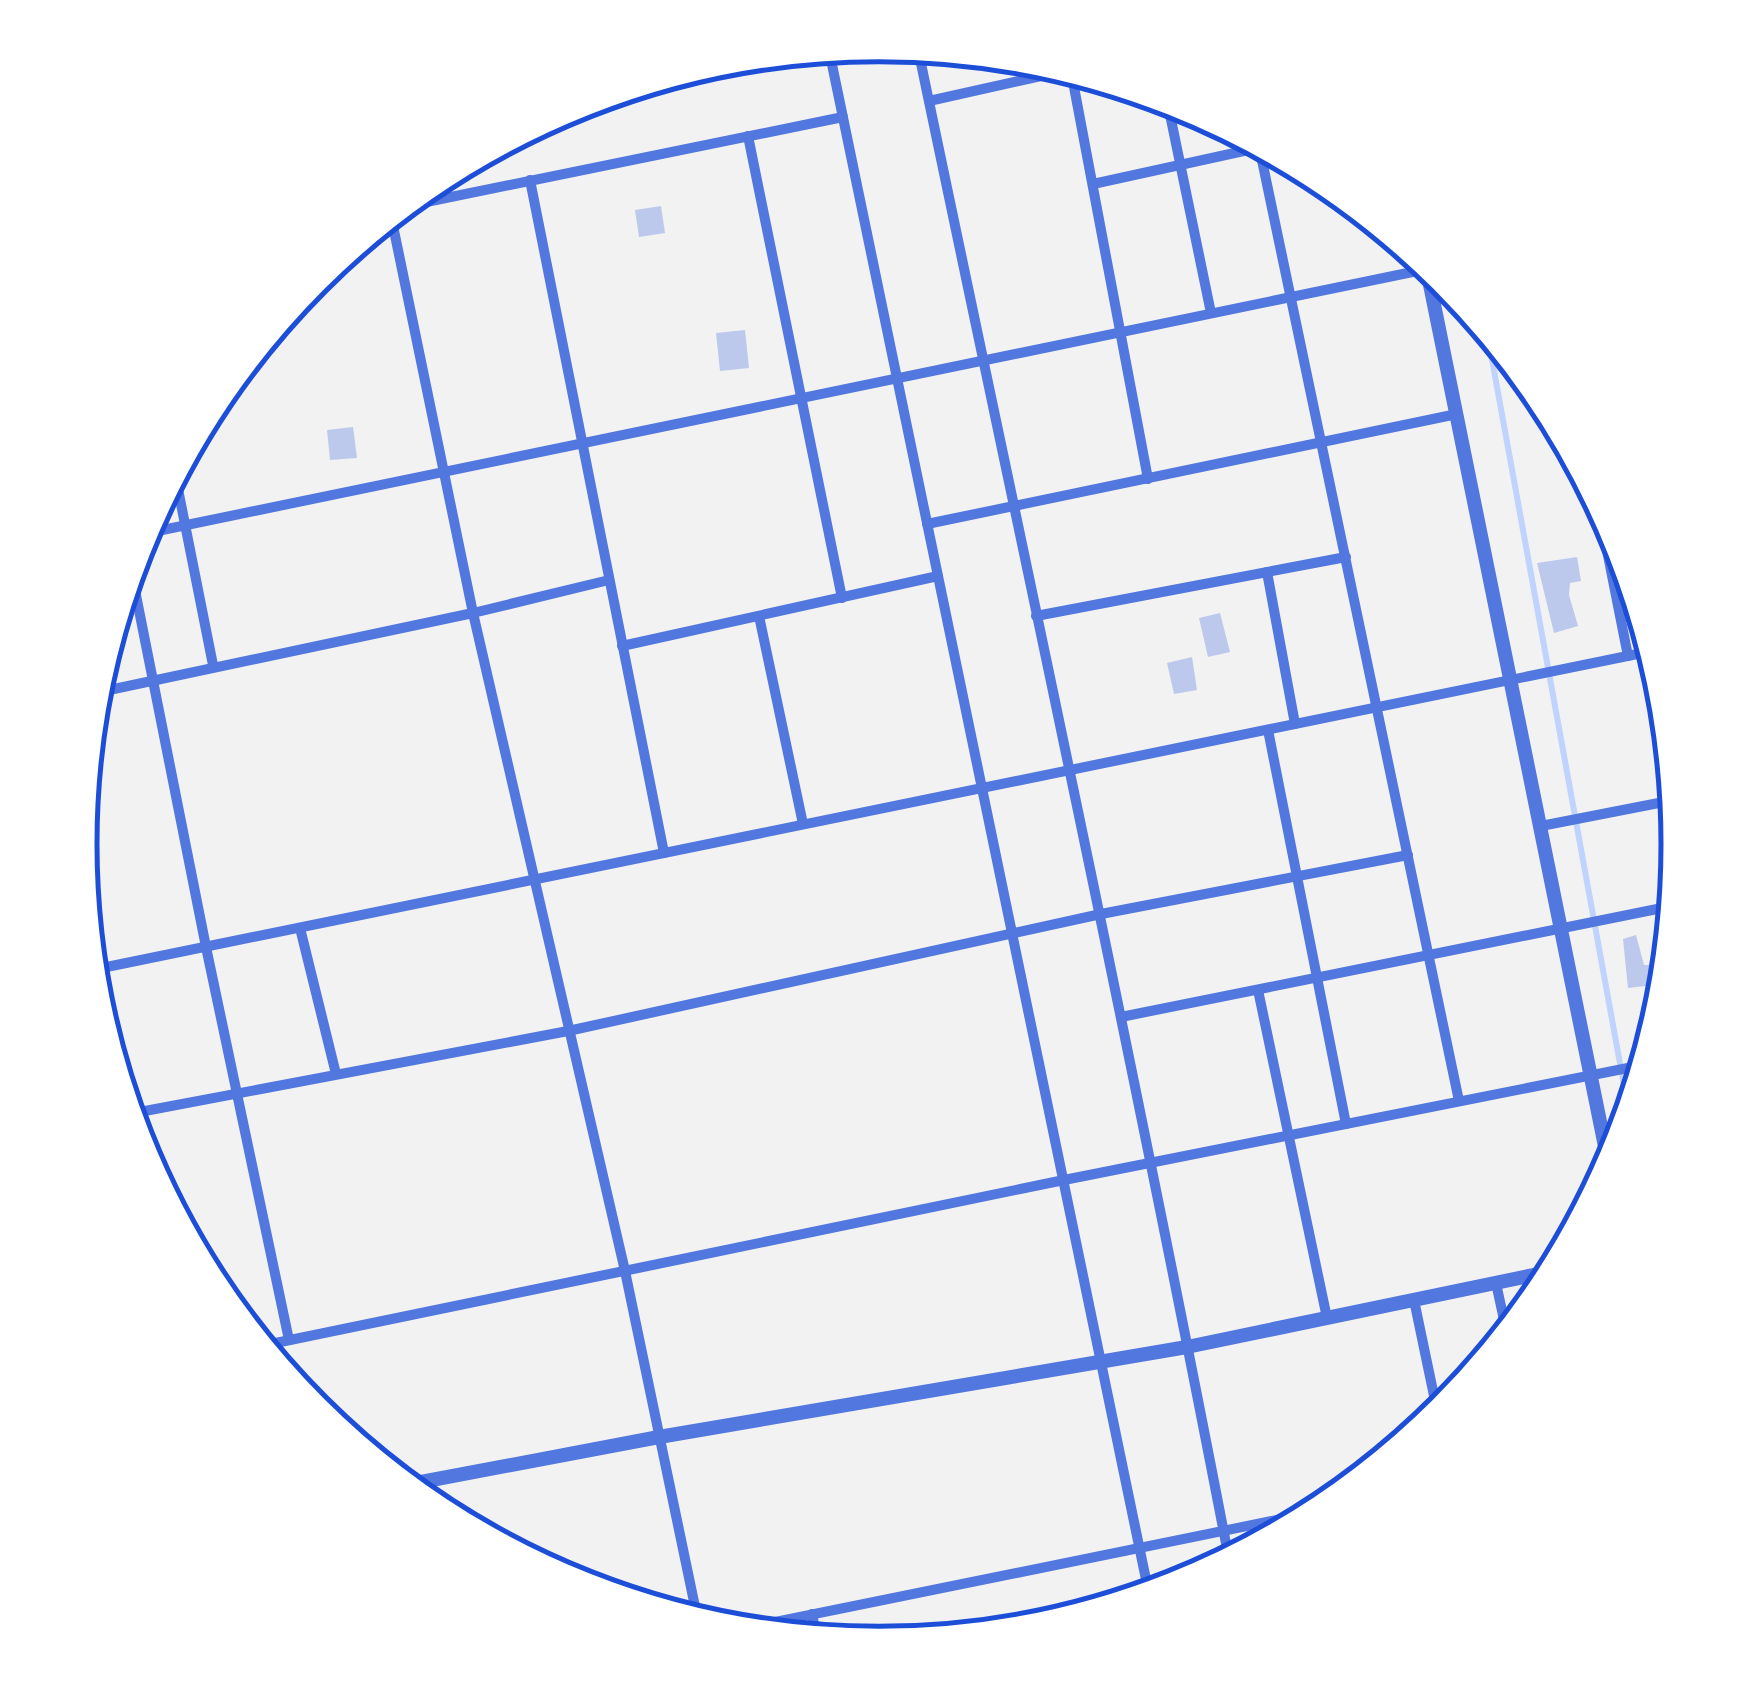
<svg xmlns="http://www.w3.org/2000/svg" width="1758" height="1689" font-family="Montserrat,sans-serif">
	<rect width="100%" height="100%" fill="#f2f2f2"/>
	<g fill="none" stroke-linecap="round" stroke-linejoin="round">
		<polyline stroke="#bfd3fe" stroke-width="6" points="1487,332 1629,1113"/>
	</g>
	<g fill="#bdc9ec">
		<polygon points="661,206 665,233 639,237 635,210"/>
		<polygon points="745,330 749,368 720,371 716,333"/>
		<polygon points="353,427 357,458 330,460 327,430"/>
		<polygon points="1577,557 1581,581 1570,583 1569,595 1578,626 1554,633 1537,563"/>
		<polygon points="1220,613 1230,652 1208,657 1199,618"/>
		<polygon points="1192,657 1197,690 1174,694 1167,663"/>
		<polygon points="1636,935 1644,965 1652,965 1654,985 1628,988 1623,939"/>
	</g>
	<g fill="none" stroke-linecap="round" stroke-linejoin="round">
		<g stroke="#5277de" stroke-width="10">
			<path d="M918,49C1023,552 1132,1055 1229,1559"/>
			<polyline points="829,50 1149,1594"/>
			<polyline points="1071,71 1148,479"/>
			<polyline points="1167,100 1211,313"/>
			<polyline points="929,101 1068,70"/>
			<polyline points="748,136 842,598"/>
			<polyline points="1259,146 1459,1101"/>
			<polyline points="530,180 664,853"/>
			<polyline points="1093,184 1262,147"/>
			<polyline points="402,207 843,117"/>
			<polyline points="391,216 473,613 625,1271 698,1621"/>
			<polyline points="175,474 213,665"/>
			<polyline points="1597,500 1628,656"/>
			<polyline points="927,524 1457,414"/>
			<polyline points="143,534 1427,269"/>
			<polyline points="131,570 206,947 289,1340"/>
			<polyline points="1267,572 1295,724"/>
			<polyline points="759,616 803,824"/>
			<polyline points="1036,616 1346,557"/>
			<polyline points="622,646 938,576"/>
			<polyline points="95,693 473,613 609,580"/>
			<polyline points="1268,730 1346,1124"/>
			<polyline points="1541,826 1674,800"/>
			<polyline points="300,928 336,1074"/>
			<polyline points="92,970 1652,651"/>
			<polyline points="1258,990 1327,1318"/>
			<polyline points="1121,1017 1672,906"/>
			<polyline points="129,1114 568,1031 1101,914 1408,855"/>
			<polyline points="1496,1283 1507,1334"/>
			<polyline points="1414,1300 1438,1415"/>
			<polyline points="261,1346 1064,1180 1643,1065"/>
			<polyline points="812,1614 817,1638"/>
			<polyline points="736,1630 1321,1511"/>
		</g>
		<g stroke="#5277de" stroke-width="14">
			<polyline points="1426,265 1609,1166"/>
			<polyline points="405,1485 659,1437 1187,1347 1553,1271"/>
		</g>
	</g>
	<path d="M0 0H1758V1689H0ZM97 844a782 782 0 1 1 1564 0a782 782 0 1 1-1564 0Z" fill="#fff" fill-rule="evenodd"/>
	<path fill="none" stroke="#1d4ed8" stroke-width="5" d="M97 844a782 782 0 1 1 1564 0a782 782 0 1 1-1564 0Z"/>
</svg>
